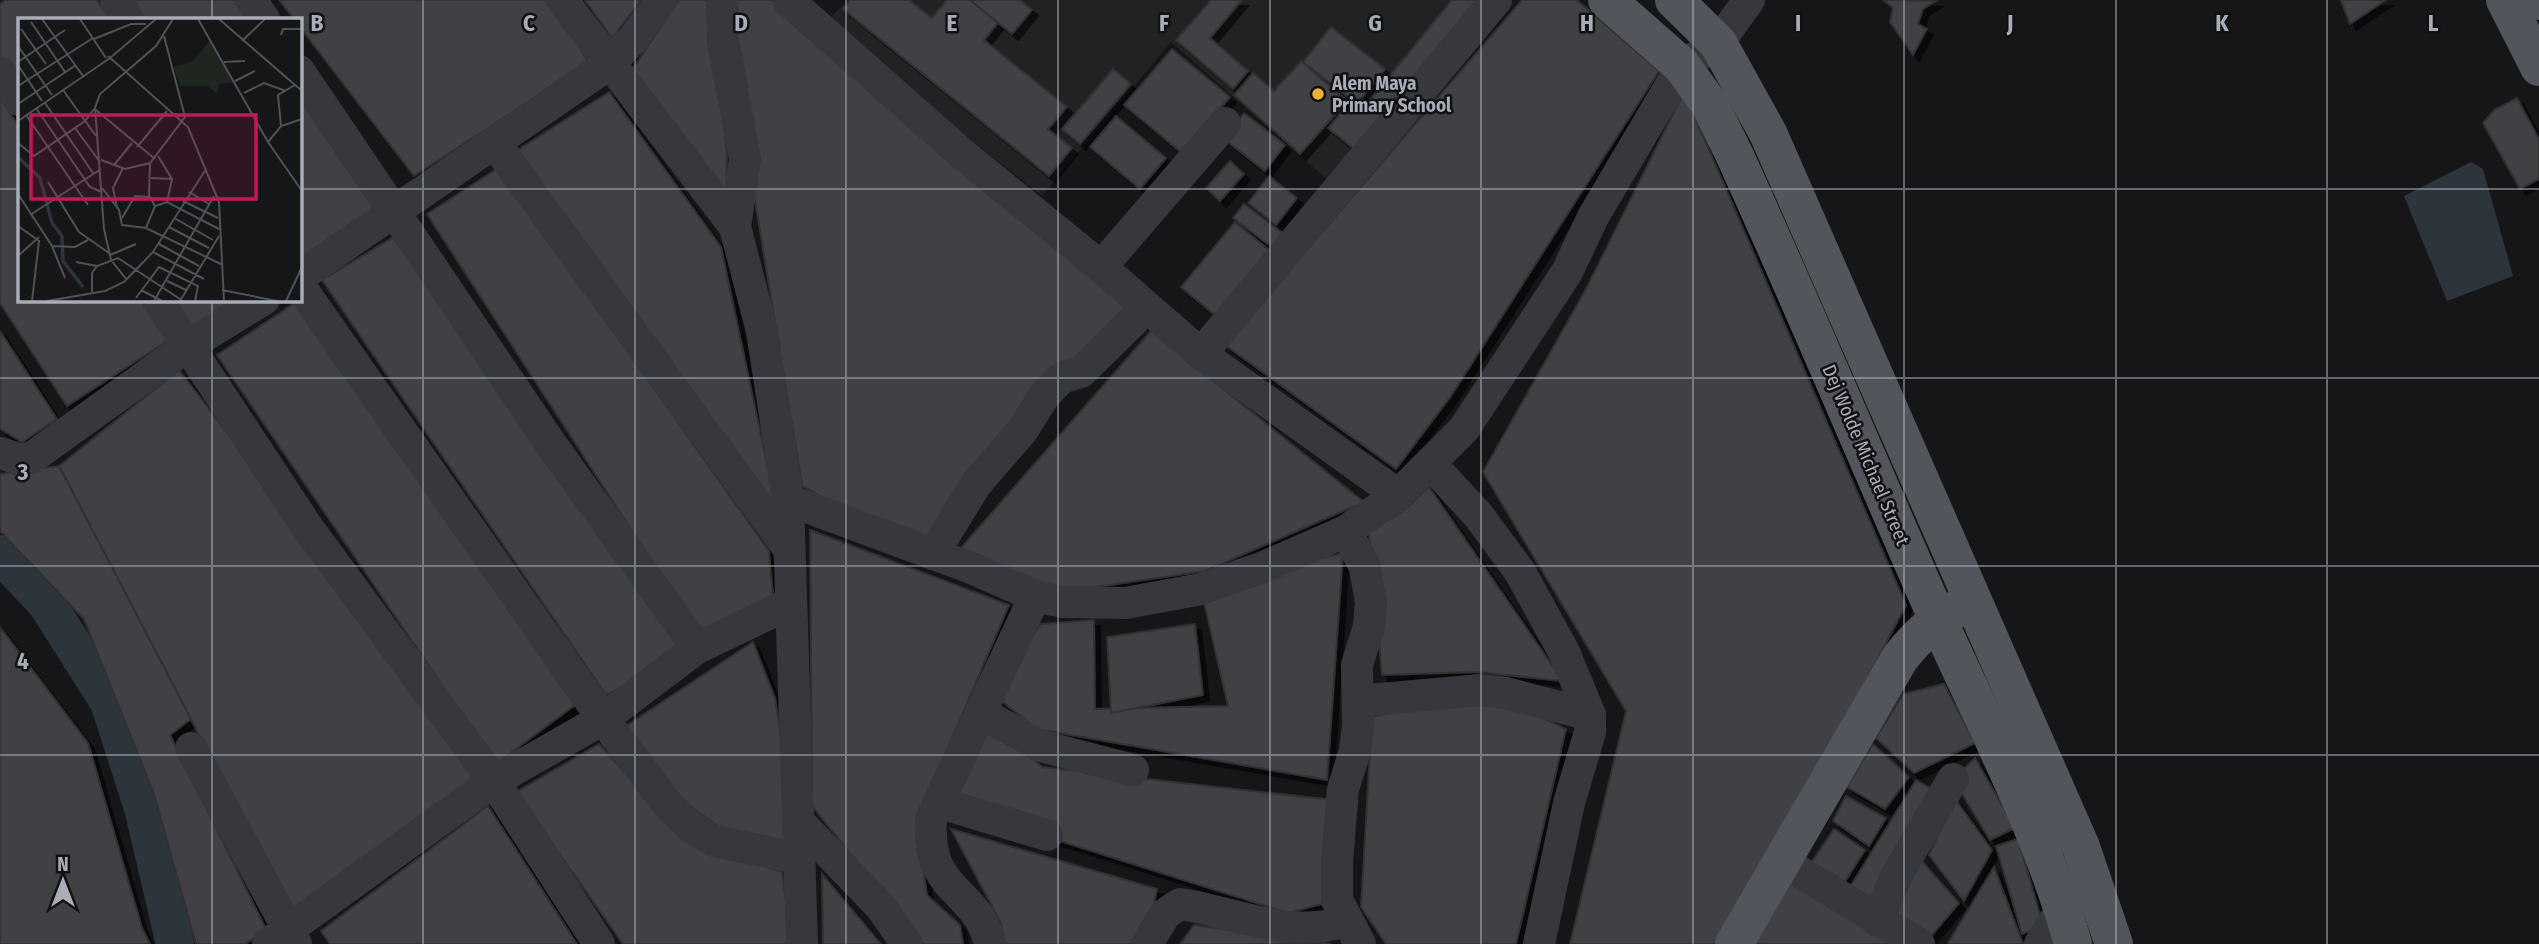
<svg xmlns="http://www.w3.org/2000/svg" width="2539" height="944" font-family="'Fira Sans Condensed',sans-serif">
	<defs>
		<filter id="shadow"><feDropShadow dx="6" dy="6" stdDeviation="0" flood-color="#0009"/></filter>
	</defs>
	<rect width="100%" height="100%" fill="#161618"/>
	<polygon fill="#222225" points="848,0 1488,0 1332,184 1171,42 1042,196 824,24"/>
	<polygon fill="#2c353c" points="2471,162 2483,169 2513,276 2447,301 2404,196"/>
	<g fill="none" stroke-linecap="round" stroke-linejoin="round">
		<polyline stroke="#2c353c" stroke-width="38" points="0,554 47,604 109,702 143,808 175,944"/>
	</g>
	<g fill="#404145" stroke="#303034" stroke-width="2" filter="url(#shadow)">
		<polygon points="5,0 97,0 110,19 19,19 19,97 0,71 0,4"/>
		<polygon points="128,0 237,0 250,19 140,19"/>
		<polygon points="279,0 549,0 589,63 414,176 299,26 299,19 294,19"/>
		<polygon points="585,0 641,0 612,38"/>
		<polygon points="679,0 712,0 727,155 726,196 624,82"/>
		<polygon points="722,0 773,0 1134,297 917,549 802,486"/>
		<polygon points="850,0 909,0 932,18 947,0 970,0 998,23 984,40 1067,107 1048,129 1072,148 1049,176 843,9"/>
		<polygon points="970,0 1020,0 1032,10 1012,34"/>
		<polygon points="1211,0 1242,0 1210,38 1248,71 1233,89 1176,40"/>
		<polygon points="1452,0 1482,0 1358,152 1328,128 1349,103 1360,112"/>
		<polygon points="1522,0 1577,0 1659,71 1451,396 1396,469 1225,345"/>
		<polygon points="1883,0 1936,1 1923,9 1918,24 1927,29 1913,55 1890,22 1893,8"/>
		<polygon points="2341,0 2386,0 2350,24"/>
		<polygon points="1331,27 1385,69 1357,104 1303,62"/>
		<polygon points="1172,49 1230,97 1182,153 1124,105"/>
		<polygon points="1301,61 1347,101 1300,154 1234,95 1253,73 1274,91"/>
		<polygon points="1113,69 1131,84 1080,144 1062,129"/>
		<polygon points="299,91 385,216 299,262"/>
		<polygon points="609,92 721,247 776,506 516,151"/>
		<polygon points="1684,92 1906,605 1728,944 1570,944 1626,711 1483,472 1586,289"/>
		<polygon points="2517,98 2539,139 2539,179 2520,189 2483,123 2494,110"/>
		<polygon points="0,99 19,126 19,299 142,299 170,339 67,406 0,303"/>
		<polygon points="1244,113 1285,145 1265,171 1224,139"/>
		<polygon points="1116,116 1166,158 1140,189 1090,147"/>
		<polygon points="1230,161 1244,174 1220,201 1206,188"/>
		<polygon points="498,168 769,551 773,596 705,644 427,214"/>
		<polygon points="1269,176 1297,198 1276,225 1248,203"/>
		<polygon points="1244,204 1284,234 1273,248 1233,218"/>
		<polygon points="1235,222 1270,251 1216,316 1181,287"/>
		<polygon points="407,229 688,654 606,695 322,280"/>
		<polygon points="167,299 248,299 197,340"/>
		<polygon points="296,302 575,705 496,764 217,355"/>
		<polygon points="0,331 57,419 22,442 0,429"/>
		<polygon points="1151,331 1364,502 1205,571 1035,596 960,549"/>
		<polygon points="179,370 487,771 298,925 59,466"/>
		<polygon points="59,466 191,719 170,735 267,931 245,944 196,944 154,794 84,619 0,531 0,474"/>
		<polygon points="1429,487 1563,681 1477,672 1382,675 1369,533 1407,508"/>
		<polygon points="810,530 1009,605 916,823 927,895 960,925 963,944 923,944 812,806"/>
		<polygon points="1343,553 1327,780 1037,729 990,692 1041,624 1094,620 1095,709 1228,706 1201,589"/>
		<polygon points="1195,624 1203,695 1111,713 1107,637"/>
		<polygon points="0,627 88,743 142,928 150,944 0,944"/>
		<polygon points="753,642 775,698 798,844 729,834 679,798 623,728"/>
		<polygon points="1944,684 1975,743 1914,773 1876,738 1903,694"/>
		<polygon points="1481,690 1566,729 1516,944 1386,944 1361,907 1372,717"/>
		<polygon points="981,713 1042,767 1341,801 1337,900 1288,913 955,808"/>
		<polygon points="599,744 685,838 782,872 792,944 623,944 516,792"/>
		<polygon points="1873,744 1909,777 1885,809 1847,787"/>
		<polygon points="1975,758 2015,828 1990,840 1953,779"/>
		<polygon points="1916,780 1941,794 1872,910 1847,892"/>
		<polygon points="1846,796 1886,818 1869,846 1833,821"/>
		<polygon points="1955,799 1992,850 1964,901 1929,855"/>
		<polygon points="488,806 577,944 330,944 321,931"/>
		<polygon points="951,829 1157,889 1146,944 1002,944 1001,923"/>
		<polygon points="1834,829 1865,850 1839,891 1807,869"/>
		<polygon points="2018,839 2043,925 2022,934 1996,846"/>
		<polygon points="1920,859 1959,903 1928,940 1895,916"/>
		<polygon points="1994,867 2023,944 1949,944 1948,943"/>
		<polygon points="822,874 881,944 823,944"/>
		<polygon points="1792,881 1900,944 1752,944"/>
		<polygon points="1194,925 1331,944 1180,944"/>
	</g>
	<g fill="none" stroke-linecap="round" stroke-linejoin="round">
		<g stroke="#37383d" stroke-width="32">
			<polyline points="116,0 128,19"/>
			<polyline points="251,0 264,19"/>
			<polyline points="562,0 735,227"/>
			<polyline points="722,0 723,41 745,159 735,227 762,331 788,500 802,944"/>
			<polyline points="788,0 960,152 1101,267 1201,354 1398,495"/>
			<polyline points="299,71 551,444 697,648"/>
			<polyline points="0,72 19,100"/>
			<polyline points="496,145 789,549"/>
			<polyline points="1101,267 1225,123"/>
			<polyline points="299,277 609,64 633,39 662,0"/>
			<polyline points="299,285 603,719 668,805 692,828 714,841 798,858"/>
			<polyline points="157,299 308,528 494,781 599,944"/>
			<polyline points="1201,354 1496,0"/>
			<polyline points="0,453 22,460 34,456 189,345 264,299"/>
			<polyline points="1430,463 1478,515 1520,572 1564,652 1590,715 1590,732 1569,803 1539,944"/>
			<polyline points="788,500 974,569 1035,596 1062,602 1126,603 1201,589 1266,566 1346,531 1398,495 1464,429 1567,272 1593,217 1682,66 1718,43 1749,0"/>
			<polyline points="1346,531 1365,567 1371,603 1369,626 1357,665 1358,726 1355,751 1343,789 1337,862 1337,900 1360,944"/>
			<polyline points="933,554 976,484 1022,431 1044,396 1061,378 1081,372 1146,308"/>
			<polyline points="1358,701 1481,690 1506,693 1590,715"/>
			<polyline points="981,713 1041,746 1133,770"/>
			<polyline points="191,748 296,944"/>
			<polyline points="940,803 1047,835"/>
			<polyline points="798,821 881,907 907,944"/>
			<polyline points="1783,862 1919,944"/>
			<polyline points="1878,921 1895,878 1953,779"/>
			<polyline points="268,944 494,781 603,719 697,648 791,603"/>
			<path d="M990,944C976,886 926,895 931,819L1035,596"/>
			<path d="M1147,944L1165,914L1180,904C1240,913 1285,940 1347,921"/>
			<polyline points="2040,944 2063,907"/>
		</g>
		<g stroke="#53555c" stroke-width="38">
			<path d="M1607,0L1682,66L1710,105L1734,154C1803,305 1867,459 1934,611C1983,721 2041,828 2073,944"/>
			<polyline points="1674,0 1718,43 1768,133 2081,847 2114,944"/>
			<polyline points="2505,0 2539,67"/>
			<polyline points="2539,0 2539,1"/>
			<path d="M1734,944L1900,658C1918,635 1935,620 1960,607"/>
		</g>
	</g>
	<path fill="none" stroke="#a8adb8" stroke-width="2" stroke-opacity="0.55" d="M212,0V19M423,0V944M635,0V944M846,0V944M1058,0V944M1270,0V944M1481,0V944M1693,0V944M1904,0V944M2116,0V944M2327,0V944M0,189H19M299,189H2539M212,299V944M0,378H2539M0,566H2539M0,755H2539"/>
	<circle fill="#f2b134" stroke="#111113" stroke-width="2.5" cx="1318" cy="94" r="7"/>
	<g text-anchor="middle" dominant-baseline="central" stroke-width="5" stroke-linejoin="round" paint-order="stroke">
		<g font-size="19" font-weight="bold" fill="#a8adb8" stroke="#111113" text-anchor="start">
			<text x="1332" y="83">Alem Maya<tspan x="1332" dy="22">Primary School</tspan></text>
		</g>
		<g font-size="19" fill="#a8adb8" stroke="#111113">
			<text transform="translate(1866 455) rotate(67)">Dej Wolde Michael Street</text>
		</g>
	</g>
	<g transform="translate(18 18)">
		<rect width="284" height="284" fill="#161618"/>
		<path d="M192,22L215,64L201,66L199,76L190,68H162L156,49L175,43Z" fill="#1e261f"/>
		<path fill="none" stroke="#2c353c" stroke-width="3.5" d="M0,139L22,160L34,205L44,218L45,243L65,269"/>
		<path fill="none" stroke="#505258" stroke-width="2" d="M24,1L65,58M62,1L88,40M180,1L250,124L284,173M201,1L284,73M13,4L47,54M3,11L28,46M263,17L265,11H284M76,21L113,6H128M224,23L247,1M0,28L34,77M90,38L170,109L201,184L206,283M0,44L47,12M206,44L227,43M0,47L24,83M217,63L237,53M0,68L75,20M45,72L78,118M226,75L246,65L268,73M27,85L75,155M0,86L58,47M18,90L72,169L84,174M78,92L137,141M8,97L70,187M0,103L92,40L138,1M263,108L260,77L277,67M57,110L82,144M250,124L263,108L284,101M0,125L16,138L67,103L76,91M119,129L149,93M140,138L154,161L149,184M83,142L107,151L132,145L167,99L146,18M132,145L131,177L137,188M96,147L114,125M133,160L154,161M30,164L61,214L91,235M84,170L101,192L104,207L128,210L205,247M171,174L191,186M0,176L34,228L47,260M165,183L200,200M99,190L95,170L105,150M12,197L83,151M104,200L117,178L132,179M156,200L195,222M0,208L21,223L14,283M151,209L191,230M128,210L137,188L149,184L201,211M141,226L181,248M34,228L57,229L70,222M135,234L186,261M92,237L118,226M0,238L21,219M58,244L79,248M109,262L93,242L86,211L77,90L82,76L138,28L155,1M149,263L168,272M123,272L144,283M204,272L259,283M74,274V255L79,248L100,240L162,281M118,280L141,249L180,268L177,283M29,283L87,273L106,264L135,234L188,151M136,283L196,178M162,283L201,218M268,283L284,249"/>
		<path fill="#c2185b" fill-opacity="0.15" stroke="#c2185b" stroke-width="3.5" d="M13,97H238V181H13Z"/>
		<rect width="284" height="284" fill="none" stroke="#a8adb8" stroke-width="3.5"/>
	</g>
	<g font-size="23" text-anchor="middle" font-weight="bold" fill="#a8adb8" stroke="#111113" stroke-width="5" stroke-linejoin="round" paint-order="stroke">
		<text x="317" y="31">B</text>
		<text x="529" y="31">C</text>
		<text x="741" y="31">D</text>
		<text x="952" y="31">E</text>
		<text x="1164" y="31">F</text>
		<text x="1375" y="31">G</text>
		<text x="1587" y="31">H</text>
		<text x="1798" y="31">I</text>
		<text x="2010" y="31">J</text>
		<text x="2222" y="31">K</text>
		<text x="2433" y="31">L</text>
		<text x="23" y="480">3</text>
		<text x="23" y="669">4</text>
	</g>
	<g transform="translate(63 881)" stroke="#111113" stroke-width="5" paint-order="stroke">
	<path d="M0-5L12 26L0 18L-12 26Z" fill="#a8adb8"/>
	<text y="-10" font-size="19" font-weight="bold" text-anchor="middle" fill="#a8adb8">N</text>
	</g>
</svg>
